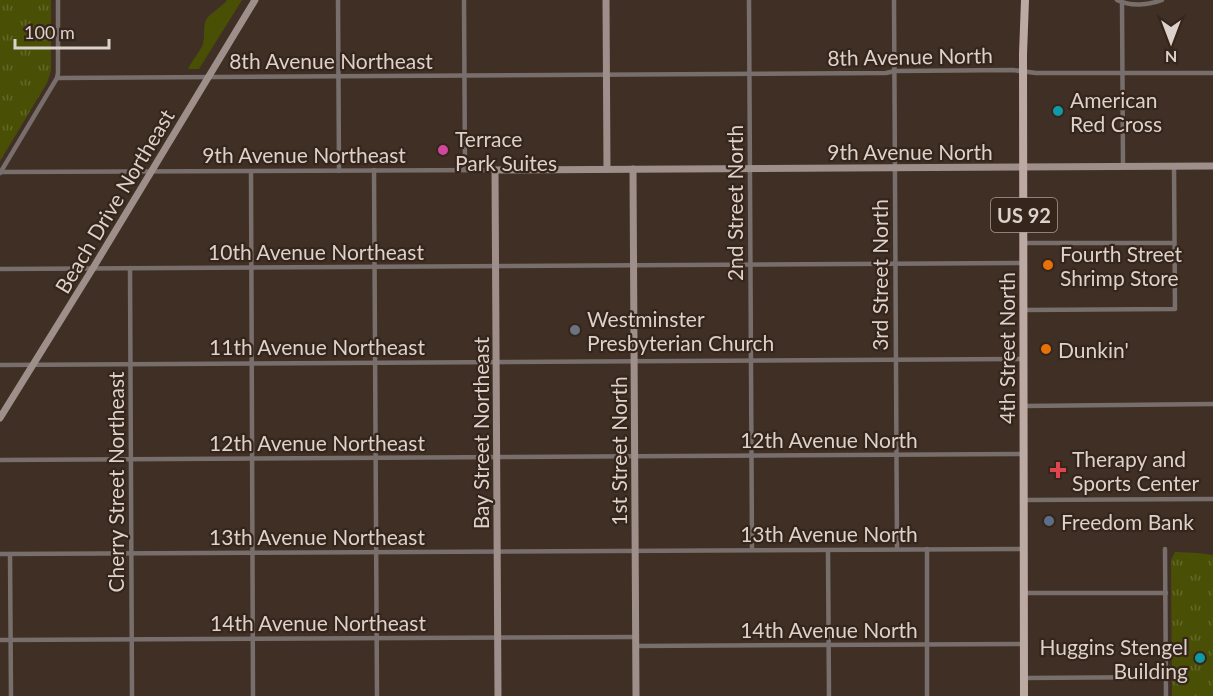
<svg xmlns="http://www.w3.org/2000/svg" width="1213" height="696" font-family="Lato,sans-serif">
	<defs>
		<pattern id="park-tufts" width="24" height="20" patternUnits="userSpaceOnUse" patternTransform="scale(1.5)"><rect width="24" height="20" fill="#495006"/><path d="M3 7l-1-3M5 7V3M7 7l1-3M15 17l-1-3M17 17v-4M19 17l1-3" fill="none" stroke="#636829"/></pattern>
	</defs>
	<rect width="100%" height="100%" fill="#3f2f25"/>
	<path fill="#495006" d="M227,0H242L199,69H188C192,60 200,52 203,44C205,36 203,26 206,20C208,15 223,6 227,0Z"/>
	<g fill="url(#park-tufts)">
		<polygon points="0,0 51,0 51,71 47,83 0,161"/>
		<polygon points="1175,552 1198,553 1213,555 1213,696 1172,696 1171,560"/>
	</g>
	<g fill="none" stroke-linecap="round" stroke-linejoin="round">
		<g stroke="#786e6c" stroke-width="4.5">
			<polyline points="338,0 339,171"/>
			<polyline points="464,0 465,170"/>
			<polyline points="749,0 752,550"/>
			<polyline points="894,0 897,549"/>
			<path d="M1117,0C1131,7 1149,5 1162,0"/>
			<polyline points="1122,2 1123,166"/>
			<polyline points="57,78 886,73 895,71 1013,70 1036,73 1213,73"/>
			<polyline points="374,170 377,696"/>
			<polyline points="251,171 253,696"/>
			<polyline points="0,172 495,170"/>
			<polyline points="0,173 57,78 58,73 58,0"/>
			<polyline points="1024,243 1174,243"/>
			<polyline points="130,268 132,696"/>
			<polyline points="0,269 1023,263"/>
			<polyline points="1024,310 1175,309 1174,166"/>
			<polyline points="0,365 1024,359"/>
			<polyline points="1024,406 1213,404"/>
			<polyline points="0,460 1024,454"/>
			<polyline points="1024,500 1213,499"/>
			<polyline points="927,549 927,696"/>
			<polyline points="1165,549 1166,696"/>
			<polyline points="828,550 829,696"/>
			<polyline points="0,554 1024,549"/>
			<polyline points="10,554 11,696"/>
			<polyline points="1024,593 1166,593"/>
			<polyline points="0,640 635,637"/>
			<polyline points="635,646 1024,644"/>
			<polyline points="1024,678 1166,677"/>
		</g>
		<g stroke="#9f8f8b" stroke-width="7">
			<polyline points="606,0 607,169"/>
			<polyline points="633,169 636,696"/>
			<polyline points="0,418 93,268 255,0"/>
			<polyline points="498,696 495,170 1213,166"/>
		</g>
		<polyline stroke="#bda9a4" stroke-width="8" points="1024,696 1023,54 1025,0"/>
	</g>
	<g fill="#0f9aa8" stroke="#35251b" stroke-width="2">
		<circle cx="1058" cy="111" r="6"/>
		<circle cx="1200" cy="658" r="6"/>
	</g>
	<circle fill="#d1479c" stroke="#35251b" stroke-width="2" cx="443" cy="150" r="6"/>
	<g fill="#e8710a" stroke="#35251b" stroke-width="2">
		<circle cx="1048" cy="265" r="6"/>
		<circle cx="1046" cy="349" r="6"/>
	</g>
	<circle fill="#6b7280" stroke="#35251b" stroke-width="2" cx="575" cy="330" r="6"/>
	<path fill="#e0444e" stroke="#35251b" stroke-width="2" d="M1055 461h6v6h6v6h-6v6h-6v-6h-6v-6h6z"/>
	<circle fill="#5c6f8a" stroke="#35251b" stroke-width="2" cx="1049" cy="521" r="6"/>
	<g text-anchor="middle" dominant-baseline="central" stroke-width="4.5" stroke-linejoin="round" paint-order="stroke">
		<rect fill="#35251b" stroke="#aa9d96" stroke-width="1.5" x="991" y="198" width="66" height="34" rx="4.5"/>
		<g font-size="20" font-weight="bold" fill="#dcd1cb">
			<text x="1024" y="215">US 92</text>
		</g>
		<g font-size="21" fill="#dcd1cb" stroke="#35251b">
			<text transform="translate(910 56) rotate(-1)">8th Avenue North</text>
			<text x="331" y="60">8th Avenue Northeast</text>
			<text x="910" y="151">9th Avenue North</text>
			<text x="304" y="154">9th Avenue Northeast</text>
			<text transform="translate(114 201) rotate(-59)">Beach Drive Northeast</text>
			<text transform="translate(734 203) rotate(-90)">2nd Street North</text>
			<text x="316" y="251">10th Avenue Northeast</text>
			<text transform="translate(879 275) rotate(-90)">3rd Street North</text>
			<text x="317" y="346">11th Avenue Northeast</text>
			<text transform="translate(1006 348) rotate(-90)">4th Street North</text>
			<text transform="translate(480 433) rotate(-90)">Bay Street Northeast</text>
			<text x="829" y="439">12th Avenue North</text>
			<text x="317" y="442">12th Avenue Northeast</text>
			<text transform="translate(618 451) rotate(-90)">1st Street North</text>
			<text transform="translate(115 482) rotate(-90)">Cherry Street Northeast</text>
			<text x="829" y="533">13th Avenue North</text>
			<text x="317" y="536">13th Avenue Northeast</text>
			<text x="318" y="622">14th Avenue Northeast</text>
			<text x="829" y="629">14th Avenue North</text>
		</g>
		<g font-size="21" fill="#dcd1cb" stroke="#35251b" text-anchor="start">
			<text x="1070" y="99">American<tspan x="1070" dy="24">Red Cross</tspan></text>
			<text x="455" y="138">Terrace<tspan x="455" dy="24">Park Suites</tspan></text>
			<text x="1060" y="253">Fourth Street<tspan x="1060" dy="24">Shrimp Store</tspan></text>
			<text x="587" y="318">Westminster<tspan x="587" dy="24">Presbyterian Church</tspan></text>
			<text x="1058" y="349">Dunkin'</text>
			<text x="1072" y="458">Therapy and<tspan x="1072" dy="24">Sports Center</tspan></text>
			<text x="1061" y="521">Freedom Bank</text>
			<text x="1188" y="646" text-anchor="end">Huggins Stengel<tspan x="1188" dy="24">Building</tspan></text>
		</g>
	</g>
	<g transform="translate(1171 42) rotate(180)" stroke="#35251b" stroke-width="4.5" paint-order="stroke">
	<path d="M0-4.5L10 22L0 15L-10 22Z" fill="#dcd1cb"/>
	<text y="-9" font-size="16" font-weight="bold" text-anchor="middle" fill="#dcd1cb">N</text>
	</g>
	<path d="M15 39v9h94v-9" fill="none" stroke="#dcd1cb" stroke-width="3"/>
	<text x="24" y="39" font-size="18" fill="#dcd1cb" stroke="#35251b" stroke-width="4.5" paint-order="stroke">100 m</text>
</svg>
